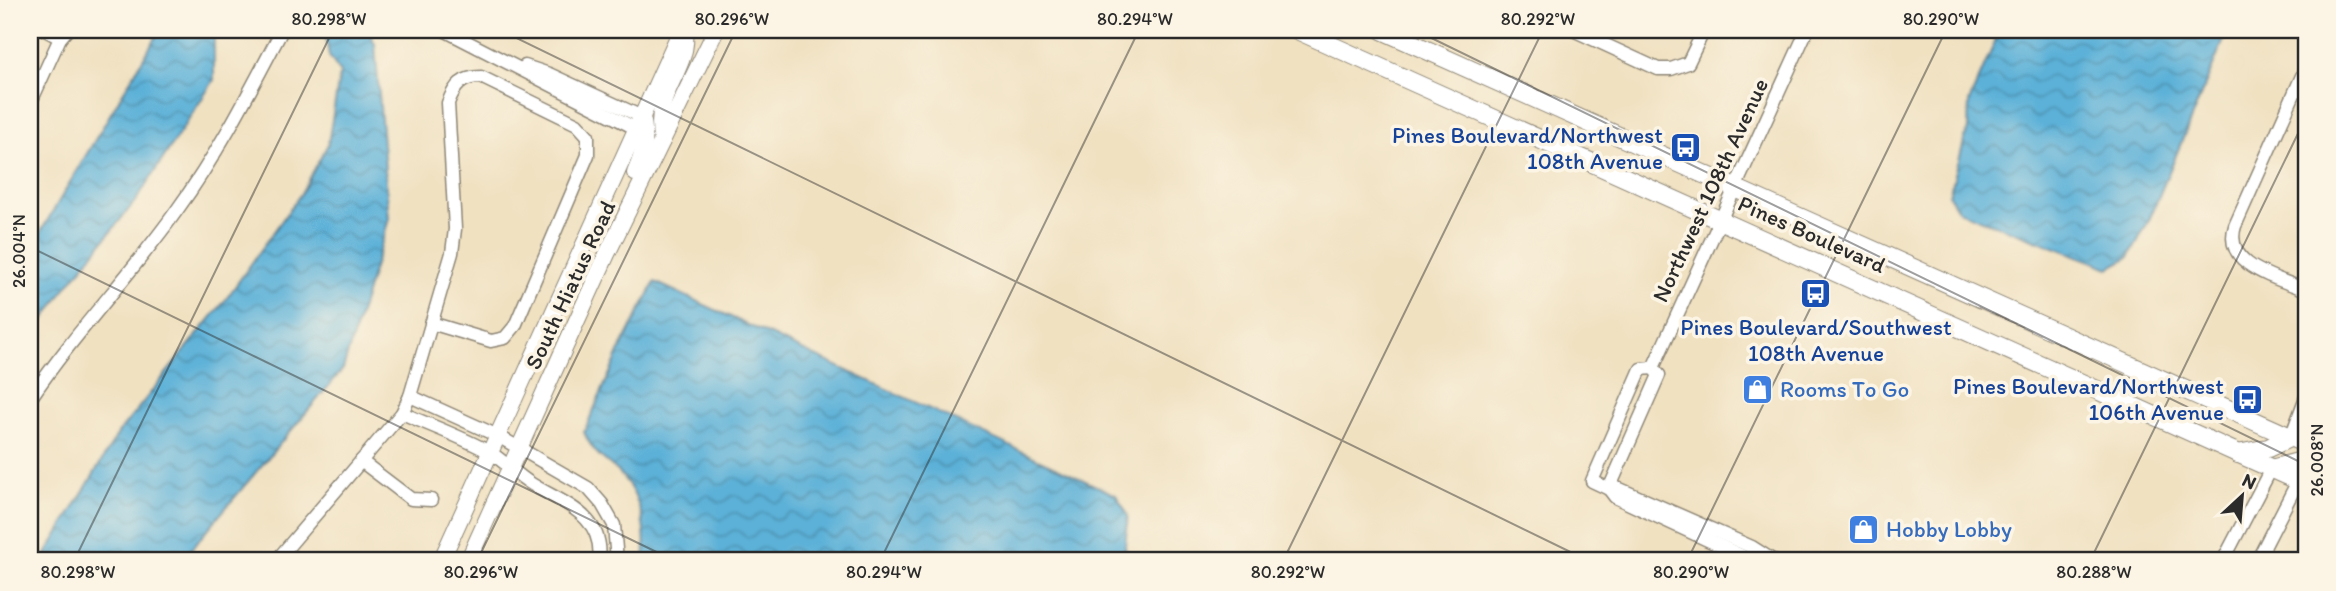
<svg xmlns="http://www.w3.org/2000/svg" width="2336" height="591" font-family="Itim,sans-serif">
	<defs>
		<pattern id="water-waves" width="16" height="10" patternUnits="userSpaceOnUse" patternTransform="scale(1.75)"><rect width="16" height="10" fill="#5cb1d8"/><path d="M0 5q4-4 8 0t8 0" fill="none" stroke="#4c90af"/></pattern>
	</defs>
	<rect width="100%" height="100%" fill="#fcf5e5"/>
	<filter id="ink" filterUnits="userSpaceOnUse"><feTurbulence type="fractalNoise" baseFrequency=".0143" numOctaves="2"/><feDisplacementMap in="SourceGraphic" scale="14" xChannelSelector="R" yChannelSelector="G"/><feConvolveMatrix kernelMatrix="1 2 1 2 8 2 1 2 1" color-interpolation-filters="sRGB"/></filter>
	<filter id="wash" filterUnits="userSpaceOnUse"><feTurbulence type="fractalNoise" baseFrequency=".00686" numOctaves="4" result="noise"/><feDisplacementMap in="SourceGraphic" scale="28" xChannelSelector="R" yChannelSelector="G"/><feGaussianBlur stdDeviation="1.57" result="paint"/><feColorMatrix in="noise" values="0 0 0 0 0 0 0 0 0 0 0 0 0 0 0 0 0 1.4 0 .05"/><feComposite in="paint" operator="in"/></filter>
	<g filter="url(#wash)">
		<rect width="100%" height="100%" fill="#f0e1c1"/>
		<g fill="url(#water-waves)" stroke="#446e82" stroke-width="2">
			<polygon points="160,30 218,30 214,36 214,80 137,199 65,289 30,340 30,250"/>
			<polygon points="325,30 368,30 375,44 389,219 343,369 181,561 42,561 119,432 224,302 302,192 328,144 340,72 329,56"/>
			<polygon points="2000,30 2228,30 2149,220 2129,257 2109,268 1959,211 1949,195 1968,128 1969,102"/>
			<path d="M655,282L1116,495L1128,515L1125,547L1130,561H644C647,532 642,500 623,477C606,457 597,461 584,432L621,348Z"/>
		</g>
	</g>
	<g filter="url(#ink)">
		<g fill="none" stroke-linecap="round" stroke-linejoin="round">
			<defs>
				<g id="minor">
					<polyline points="45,30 60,38"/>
					<polyline points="444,30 637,129"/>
					<polyline points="1573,30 1658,69 1671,69 1688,63 1704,30"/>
					<polyline points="525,66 549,74 642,117"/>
					<path d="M2306,67L2235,226C2222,266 2278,278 2306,290"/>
					<polyline points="30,104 60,38 67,30"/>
					<polyline points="1653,368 1807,30"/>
					<polyline points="1653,368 1641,369 1592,481 1609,489 1620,489 1752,547 1774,561"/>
					<polyline points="410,396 498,436 588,488 602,504 614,525 617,561"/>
					<path d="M30,399C75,332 131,275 177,210C218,154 250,91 282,30"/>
					<path d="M402,413C431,426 463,437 491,453C505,462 516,474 530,483C561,503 605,514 599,561"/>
					<polyline points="2291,437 2306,397"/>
					<polyline points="361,461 411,499 431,500"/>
					<polyline points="1609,489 1615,497 1753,561"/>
					<polyline points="1609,489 1659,375 1653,368"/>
					<path d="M276,561L402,413L410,396L452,253L455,229L448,103C455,85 462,77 481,77L577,124L588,136V155L515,326L505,338L491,341L431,323"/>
					<polyline points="2223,561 2271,469"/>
					<polyline points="2257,561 2298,481"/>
				</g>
				<g id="major">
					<path d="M662,141C651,92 690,71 685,30"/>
					<path d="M635,173C644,153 647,139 642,117"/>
					<polyline points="441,561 681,30"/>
					<polyline points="468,561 607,254 716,30"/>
				</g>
				<g id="highway">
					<polyline points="1297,30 2306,484"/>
					<polyline points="1382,30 2306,444"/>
					<polyline points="2238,454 2268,448 2291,437"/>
					<polyline points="2271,469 2306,460"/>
				</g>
			</defs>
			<use href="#minor" stroke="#8e8676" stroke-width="15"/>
			<use href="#major" stroke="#8e8676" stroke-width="18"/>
			<use href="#highway" stroke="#8e8676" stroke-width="20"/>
			<use href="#minor" stroke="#fff" stroke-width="12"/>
			<use href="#major" stroke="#fff" stroke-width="16"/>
			<use href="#highway" stroke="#fff" stroke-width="18"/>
		</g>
	</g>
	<path fill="none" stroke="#2b2b2b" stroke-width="2" stroke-opacity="0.45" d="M500,30L1589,561M1415,30L2306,465M30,247L675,561M74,561L333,30M477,561L736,30M880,561L1139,30M1283,561L1543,30M1687,561L1946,30M2090,561L2306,117"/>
	<defs>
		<symbol id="bus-square" viewBox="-11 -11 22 22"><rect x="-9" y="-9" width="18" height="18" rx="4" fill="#1a4fb4" stroke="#fcf5e5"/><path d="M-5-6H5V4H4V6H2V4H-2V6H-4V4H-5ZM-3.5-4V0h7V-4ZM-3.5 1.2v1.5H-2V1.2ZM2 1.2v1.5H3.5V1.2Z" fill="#fff"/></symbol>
		<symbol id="shop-square" viewBox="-11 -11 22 22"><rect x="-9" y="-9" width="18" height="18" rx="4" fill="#3f7fe0" stroke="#fcf5e5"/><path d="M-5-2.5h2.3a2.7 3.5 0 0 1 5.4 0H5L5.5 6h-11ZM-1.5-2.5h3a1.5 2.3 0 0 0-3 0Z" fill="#fff"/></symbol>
	</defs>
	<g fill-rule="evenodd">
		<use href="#bus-square" x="1668" y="130" width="35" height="35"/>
		<use href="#bus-square" x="1798" y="276" width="35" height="35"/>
		<use href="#shop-square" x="1740" y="372" width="35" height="35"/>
		<use href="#bus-square" x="2230" y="382" width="35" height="35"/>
		<use href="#shop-square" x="1846" y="512" width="35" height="35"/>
	</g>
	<g text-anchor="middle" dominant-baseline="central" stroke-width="7" stroke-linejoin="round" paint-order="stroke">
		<g font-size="23" fill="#164399" stroke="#fcf5e5" text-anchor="end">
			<text x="1663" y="135">Pines Boulevard/Northwest<tspan x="1663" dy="26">108th Avenue</tspan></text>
			<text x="1816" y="327" text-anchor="middle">Pines Boulevard/Southwest<tspan x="1816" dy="26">108th Avenue</tspan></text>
			<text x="2224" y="386">Pines Boulevard/Northwest<tspan x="2224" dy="26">106th Avenue</tspan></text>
		</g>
		<g font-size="23" fill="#2b2b2b" stroke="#fcf5e5">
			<text transform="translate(1710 190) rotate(-65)">Northwest 108th Avenue</text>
			<text transform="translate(1812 234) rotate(24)">Pines Boulevard</text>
			<text transform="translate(570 285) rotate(-65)">South Hiatus Road</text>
		</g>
		<g font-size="23" fill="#366cbe" stroke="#fcf5e5" text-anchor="start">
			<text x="1780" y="389">Rooms To Go</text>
			<text x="1886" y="529">Hobby Lobby</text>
		</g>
	</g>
	<rect width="2336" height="591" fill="none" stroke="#fcf5e5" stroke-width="77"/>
	<g transform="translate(2242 496) rotate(26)" stroke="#fcf5e5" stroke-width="5" paint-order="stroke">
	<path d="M0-5L12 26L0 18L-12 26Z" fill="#2b2b2b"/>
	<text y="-10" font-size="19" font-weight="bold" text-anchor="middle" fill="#2b2b2b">N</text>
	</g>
	<rect x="38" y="38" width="2260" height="514" fill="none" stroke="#2b2b2b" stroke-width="2.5"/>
	<g font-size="18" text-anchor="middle" fill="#2b2b2b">
		<text x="329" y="25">80.298°W</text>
		<text x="732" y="25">80.296°W</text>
		<text x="1135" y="25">80.294°W</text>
		<text x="1538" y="25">80.292°W</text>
		<text x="1941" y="25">80.290°W</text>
		<text transform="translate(19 251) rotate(-90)" y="6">26.004°N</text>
		<text transform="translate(2317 460) rotate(-90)" y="6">26.008°N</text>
		<text x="78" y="578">80.298°W</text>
		<text x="481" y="578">80.296°W</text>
		<text x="884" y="578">80.294°W</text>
		<text x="1288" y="578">80.292°W</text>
		<text x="1691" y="578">80.290°W</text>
		<text x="2094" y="578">80.288°W</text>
	</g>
</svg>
